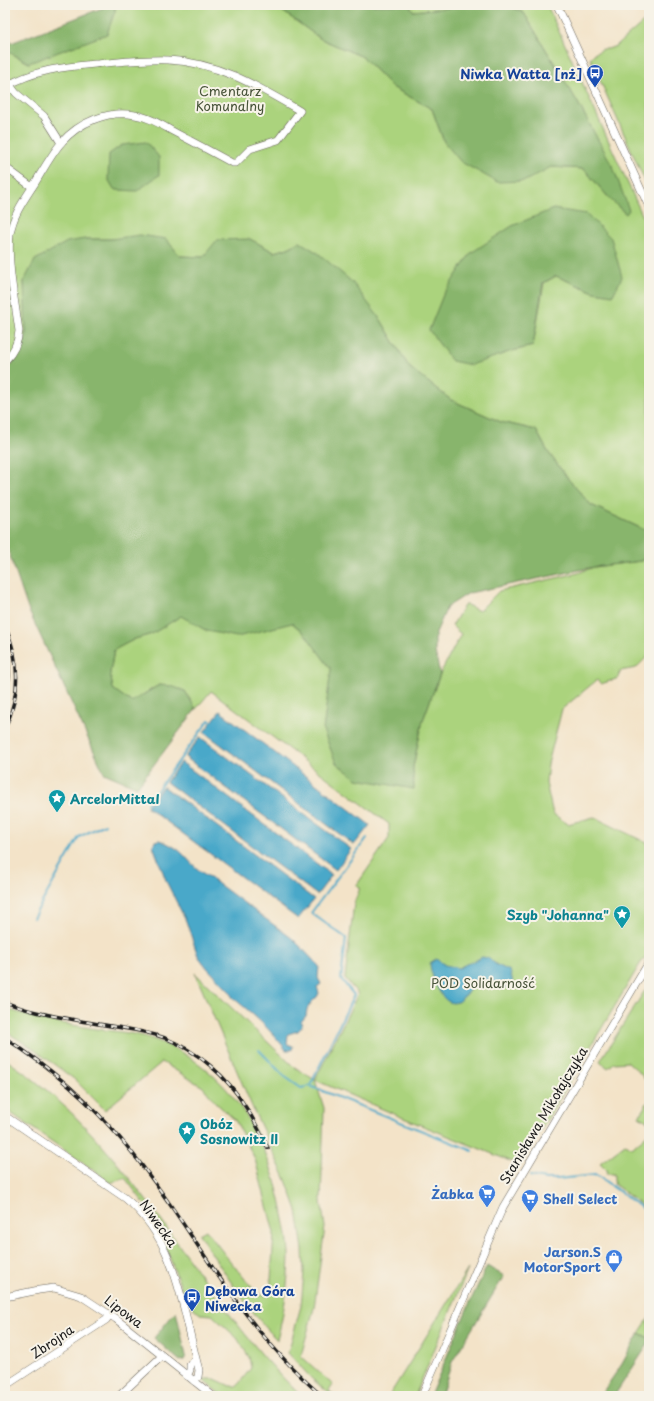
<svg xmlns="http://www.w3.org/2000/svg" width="654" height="1401" font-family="'Playpen Sans',sans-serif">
	<rect width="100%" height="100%" fill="#f7f3e8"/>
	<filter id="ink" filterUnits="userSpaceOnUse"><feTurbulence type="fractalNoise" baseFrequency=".025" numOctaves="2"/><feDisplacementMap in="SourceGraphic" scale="8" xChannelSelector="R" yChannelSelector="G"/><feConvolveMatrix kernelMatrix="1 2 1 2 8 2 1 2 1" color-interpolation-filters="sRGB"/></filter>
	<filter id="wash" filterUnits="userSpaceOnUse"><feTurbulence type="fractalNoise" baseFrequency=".012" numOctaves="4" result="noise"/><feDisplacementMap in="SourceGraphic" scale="16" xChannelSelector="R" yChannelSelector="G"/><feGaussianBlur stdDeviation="0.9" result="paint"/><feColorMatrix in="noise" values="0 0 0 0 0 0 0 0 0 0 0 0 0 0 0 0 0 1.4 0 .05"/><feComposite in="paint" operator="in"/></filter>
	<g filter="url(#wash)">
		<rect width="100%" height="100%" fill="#f3e3c8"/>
		<g fill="#abd37d" stroke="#64784c" fill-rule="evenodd">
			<path d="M115,5H274L321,39L363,57L392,87L432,109L444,142L544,169L551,167L584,169L610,199L626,214L593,131L578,103L524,13L507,5H547L649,230V532L591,505L569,480L548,452L536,430L501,422L451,400L409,367L381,320L300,242L288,248L274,252L250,239L203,257L180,256L166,239H85L24,281C25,311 34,348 5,368V50L29,63L115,11ZM553,209L594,292L556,276L544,283L533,346L512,351Z"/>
			<polygon points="409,5 462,5 457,7 413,11"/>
			<polygon points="649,17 649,190 590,58 594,54 603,49 608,49 616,46"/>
			<polygon points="649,555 649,655 636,668 620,671 619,678 601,684 597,680 562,709 548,764 546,783 553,814 568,824 594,817 649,844 649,953 640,964 520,1165 401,1117 315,1080 324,1108 321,1201 325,1227 314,1308 301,1356 333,1385 329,1391 336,1396 332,1396 312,1379 288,1353 301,1306 304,1272 303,1250 297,1210 286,1180 254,1111 195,973 293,1066 315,1080 358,994 345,978 354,903 360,888 356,886 389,838 389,824 211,691 196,709 185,691 159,685 131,702 113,689 110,673 114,650 135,639 152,634 181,615 207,631 303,613 413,767 423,720 440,674 461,634 452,626 465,604 479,611 499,591 578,573 594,567 641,561"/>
			<path d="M649,984V1090C647,1078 637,1070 628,1062L614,1063L608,1068L600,1061Z"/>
			<path d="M5,1009C18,1012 32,1017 46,1020C62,1024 80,1026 96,1029C112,1031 136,1033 150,1038C227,1065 266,1132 282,1209C285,1225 289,1241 289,1257C288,1285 284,1314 277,1340C247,1308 223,1271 199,1234L206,1230L226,1256L258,1295H270L274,1233L255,1159L235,1120L216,1103L203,1087L162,1062L105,1110L74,1079L32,1048L5,1031Z"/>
			<path d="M5,1059C133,1142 193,1292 301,1396H223L205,1382L203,1379H215L230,1386H237L251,1368L249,1357L237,1338L212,1315L200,1314L186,1301L165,1245L173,1241L125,1178L110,1183L99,1174L5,1109Z"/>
			<polygon points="649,1100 649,1122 639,1116"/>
			<polygon points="649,1133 649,1211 614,1184 614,1174 606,1174 607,1170 600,1163 625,1144 632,1148"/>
			<polygon points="468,1269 415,1396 389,1396"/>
			<polygon points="649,1318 649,1338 639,1333"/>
		</g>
		<g fill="#88b56c" stroke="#526844">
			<polygon points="104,5 115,5 115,11 107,34 29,63 5,50 5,28 11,43 105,7"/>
			<polygon points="274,5 409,5 413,11 457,7 462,5 507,5 524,13 578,103 613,167 629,210 626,214 610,199 584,169 551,167 525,181 497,182 461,162 444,142 432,109 392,87 363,57 321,39"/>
			<polygon points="146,142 159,157 159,175 137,191 117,190 114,189 108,179 109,154 122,145"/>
			<polygon points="553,209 587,214 611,238 622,277 613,295 594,292 556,276 543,283 533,346 512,351 471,365 452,361 429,330 443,295 471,253 512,226"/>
			<polygon points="140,235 166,239 180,256 203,257 217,240 250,239 274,252 288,248 300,242 318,253 352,282 381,320 409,367 451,400 501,422 536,430 548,452 569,480 591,505 649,532 649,555 641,561 594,567 469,593 447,607 435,635 435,652 440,674 423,720 413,767 414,789 357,779 336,763 323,730 331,669 305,634 292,623 237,637 207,631 181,616 152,634 135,639 114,650 110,673 113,689 131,702 159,685 171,686 185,691 196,709 137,787 104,773 28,609 5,541 5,368 12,364 18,356 23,346 26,334 24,281 35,260 67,242 85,239 111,239"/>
			<polygon points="487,1266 504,1276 452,1362 441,1396 430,1396 470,1302"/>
			<polygon points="176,1311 186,1356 184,1360 180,1361 154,1338"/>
			<polygon points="639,1333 649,1338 649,1343 614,1396 600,1396 622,1364"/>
		</g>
		<g fill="#4aa8c9" stroke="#336272">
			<polygon points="220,711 370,825 354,845 204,732"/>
			<polygon points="200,737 351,849 336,870 185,757"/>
			<polygon points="181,762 332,875 317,895 166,782"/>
			<polygon points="163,786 314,899 298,919 147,807"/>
			<path d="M159,840C168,843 177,848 183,854C192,864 200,873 212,878L213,880L293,939L319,966L318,978L321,984L317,987L319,993L317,997L311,1003L307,1009L306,1016L301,1022L302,1027L298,1031L288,1034L287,1044L293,1046L292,1050H286C271,1030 252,1013 232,997L231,993L208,969L198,956L186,921L167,883L155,851L153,845L155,841Z"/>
			<path d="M482,957L488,958L497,965L510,971C512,978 514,982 510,988C486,985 489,969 467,992V994C464,996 460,1001 457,1002C442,1009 430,973 430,963L436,959L445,965L459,968C466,963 474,962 482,957Z"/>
		</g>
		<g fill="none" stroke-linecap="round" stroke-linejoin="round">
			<g stroke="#4aa8c9" stroke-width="2">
				<polyline points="147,804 209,720 212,722"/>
				<polyline points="33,918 79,837 105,824"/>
				<polyline points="259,1050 284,1076 301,1088 310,1086 473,1151"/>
				<polyline points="310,1086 354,995 341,979 346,938 311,913 367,838"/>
				<polyline points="511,1168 516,1170"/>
				<polyline points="530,1176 545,1179 558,1179 595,1175 598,1176 649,1213"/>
			</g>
		</g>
	</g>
	<g filter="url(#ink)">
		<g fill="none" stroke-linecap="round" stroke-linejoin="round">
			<defs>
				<g id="minor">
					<polyline points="557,5 649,207"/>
					<polyline points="5,78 16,93 44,116 61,143"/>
					<path d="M5,87C33,70 64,67 95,64C120,62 144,59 168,60C218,62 259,87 300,111L278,140L250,149L236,163H232C214,153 195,143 176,133C163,126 150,117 135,115C108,110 79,122 61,143C51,155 43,170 35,183C24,200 13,215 10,234C7,264 15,301 19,331C18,343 14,352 5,361"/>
					<polyline points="5,167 32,187"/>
					<path d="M5,1116L125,1198C178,1241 182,1309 199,1370L198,1377L194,1381"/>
					<polyline points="5,1297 39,1290 54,1288 81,1296 116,1319 213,1396"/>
					<polyline points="187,1376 190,1370 190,1365 195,1358"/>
					<polyline points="5,1386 106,1320 110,1315"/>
					<polyline points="119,1396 162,1356"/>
					<polyline points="422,1396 503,1207 649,962"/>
				</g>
			</defs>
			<use href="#minor" stroke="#676258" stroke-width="8"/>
			<use href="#minor" stroke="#fff" stroke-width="7"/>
			<defs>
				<g id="rail">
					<path d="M5,626C20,661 21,693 5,728"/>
					<polyline points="5,703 9,676 8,648"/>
					<path d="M5,1002C32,1013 59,1017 87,1022C113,1027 140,1029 165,1038C197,1051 227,1076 245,1106C254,1119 261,1134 268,1148"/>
					<path d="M5,1038C50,1067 91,1103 125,1144C175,1204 211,1273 261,1333C280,1356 300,1377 322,1396"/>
				</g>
			</defs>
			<use href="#rail" stroke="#1c1c1c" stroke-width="3.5"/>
			<use href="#rail" stroke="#f7f3e8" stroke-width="2" stroke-dasharray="6" stroke-linecap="butt"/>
		</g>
	</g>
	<defs>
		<symbol id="bus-pin" viewBox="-11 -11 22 30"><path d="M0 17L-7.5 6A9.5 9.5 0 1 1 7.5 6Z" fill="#1a4fb4" stroke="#f7f3e8"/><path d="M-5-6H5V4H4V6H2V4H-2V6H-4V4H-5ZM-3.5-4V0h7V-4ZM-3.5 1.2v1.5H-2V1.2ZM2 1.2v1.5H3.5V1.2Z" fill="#fff"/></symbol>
		<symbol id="sight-pin" viewBox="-11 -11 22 30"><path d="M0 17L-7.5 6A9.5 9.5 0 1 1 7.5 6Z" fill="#0f9aa8" stroke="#f7f3e8"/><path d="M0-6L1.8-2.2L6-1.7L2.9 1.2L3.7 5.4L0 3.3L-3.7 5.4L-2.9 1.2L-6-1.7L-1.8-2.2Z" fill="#fff"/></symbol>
		<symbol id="supermarket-pin" viewBox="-11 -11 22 30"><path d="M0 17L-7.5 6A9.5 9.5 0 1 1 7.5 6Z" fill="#3f7fe0" stroke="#f7f3e8"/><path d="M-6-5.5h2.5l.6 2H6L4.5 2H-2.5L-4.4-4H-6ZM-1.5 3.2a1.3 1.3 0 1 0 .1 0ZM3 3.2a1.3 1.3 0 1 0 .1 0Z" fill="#fff"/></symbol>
		<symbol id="shop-pin" viewBox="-11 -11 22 30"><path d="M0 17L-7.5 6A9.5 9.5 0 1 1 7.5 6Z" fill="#3f7fe0" stroke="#f7f3e8"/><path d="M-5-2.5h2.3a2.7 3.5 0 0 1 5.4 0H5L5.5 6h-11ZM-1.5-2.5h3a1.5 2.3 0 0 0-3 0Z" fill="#fff"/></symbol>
	</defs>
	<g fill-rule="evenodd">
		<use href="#bus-pin" x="585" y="63" width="20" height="27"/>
		<use href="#sight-pin" x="47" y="788" width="20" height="27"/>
		<use href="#sight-pin" x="612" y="904" width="20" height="27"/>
		<use href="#sight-pin" x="177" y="1120" width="20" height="27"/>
		<use href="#supermarket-pin" x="477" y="1183" width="20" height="27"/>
		<use href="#supermarket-pin" x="520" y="1188" width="20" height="27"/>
		<use href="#shop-pin" x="604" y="1248" width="20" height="27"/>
		<use href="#bus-pin" x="182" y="1287" width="20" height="27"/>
	</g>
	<g text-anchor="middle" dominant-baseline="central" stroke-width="4" stroke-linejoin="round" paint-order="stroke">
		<g font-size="13" font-weight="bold" fill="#164399" stroke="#f7f3e8" text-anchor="end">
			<text x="582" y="73">Niwka Watta [nż]</text>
			<text x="205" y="1290" text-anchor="start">Dębowa Góra<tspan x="205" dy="15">Niwecka</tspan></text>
		</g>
		<g font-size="13" fill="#475339" stroke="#f7f3e8">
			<text x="230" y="90">Cmentarz<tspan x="230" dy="15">Komunalny</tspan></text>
			<text x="483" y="982">POD Solidarność</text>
		</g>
		<g font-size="13" font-weight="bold" fill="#0d838f" stroke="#f7f3e8" text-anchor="start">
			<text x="70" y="798">ArcelorMittal</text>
			<text x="609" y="914" text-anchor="end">Szyb "Johanna"</text>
			<text x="200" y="1123">Obóz<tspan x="200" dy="15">Sosnowitz II</tspan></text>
		</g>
		<g font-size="13" fill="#1c1c1c" stroke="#f7f3e8">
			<text transform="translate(543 1115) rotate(-59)">Stanisława Mikołajczyka</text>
			<text transform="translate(159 1223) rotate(55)">Niwecka</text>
			<text transform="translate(124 1311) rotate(37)">Lipowa</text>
			<text transform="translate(52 1341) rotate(-34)">Zbrojna</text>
		</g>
		<g font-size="13" font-weight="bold" fill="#366cbe" stroke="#f7f3e8" text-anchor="end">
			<text x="474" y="1193">Żabka</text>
			<text x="543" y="1198" text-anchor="start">Shell Select</text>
			<text x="601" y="1251">Jarson.S<tspan x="601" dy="15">MotorSport</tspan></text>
		</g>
	</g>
	<rect width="654" height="1401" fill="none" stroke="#f7f3e8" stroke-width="20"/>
</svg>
